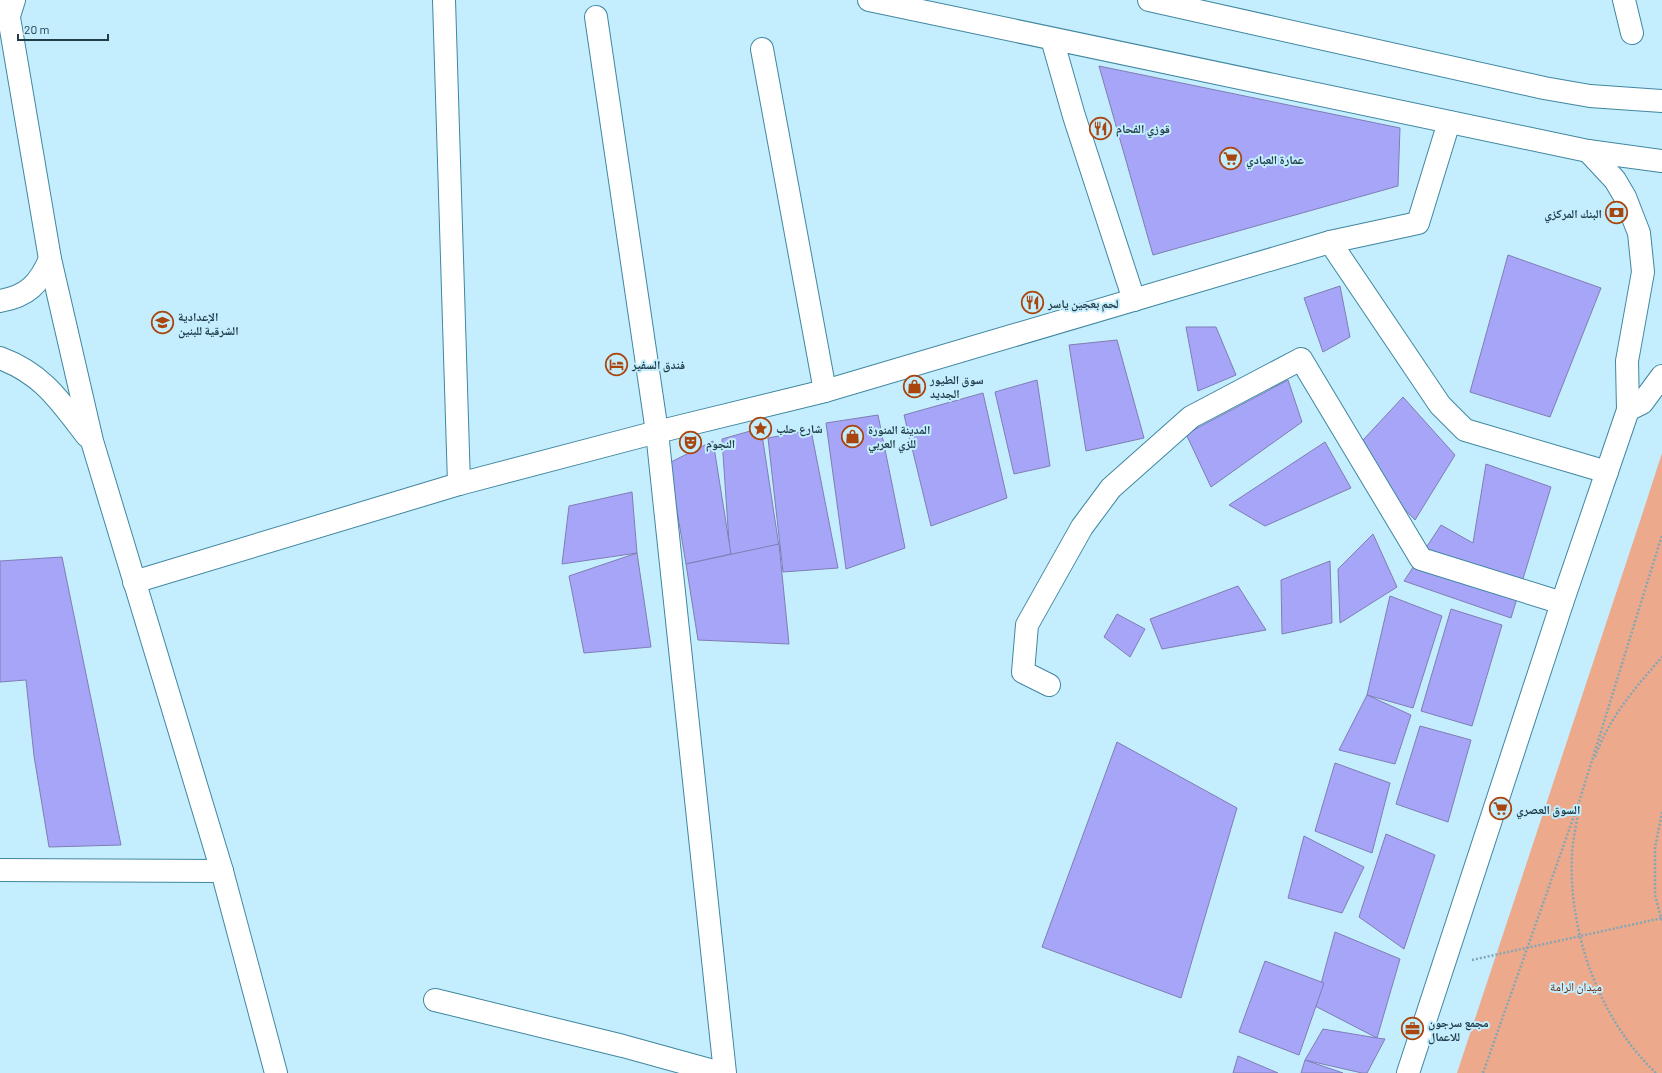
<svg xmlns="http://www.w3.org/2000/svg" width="1662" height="1073" font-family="Barlow,'Noto Naskh Arabic',sans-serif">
	<rect width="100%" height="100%" fill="#c4edfe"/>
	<polygon fill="#eda98c" points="1662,453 1662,1073 1457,1073 1642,515"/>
	<g fill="#a7a5f8" stroke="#7f7eb4">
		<polygon points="1099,66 1400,128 1398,186 1153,255"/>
		<polygon points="1508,255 1601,288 1550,417 1470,392"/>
		<polygon points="1340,286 1350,337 1323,352 1304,298"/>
		<polygon points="1186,327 1216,327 1236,375 1198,391"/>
		<polygon points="1117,340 1144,438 1086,451 1069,345"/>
		<polygon points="1037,380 1050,466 1014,474 995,392"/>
		<polygon points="1288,380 1302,422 1211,487 1186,434"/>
		<polygon points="983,393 1007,498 931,526 904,415"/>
		<polygon points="1403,397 1455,455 1415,520 1351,453"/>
		<polygon points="878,415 905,548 846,569 826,423"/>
		<polygon points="761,428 780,553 730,557 722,439"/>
		<polygon points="811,430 838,568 783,572 768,438"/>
		<polygon points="713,441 731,554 686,564 669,463"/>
		<polygon points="1325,442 1351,488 1265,526 1229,505"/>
		<polygon points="1486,464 1551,487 1511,618 1404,581 1441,525 1473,543"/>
		<polygon points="632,492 637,553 562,564 569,506"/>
		<polygon points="1373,534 1397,587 1340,623 1338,569"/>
		<polygon points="779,544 789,644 698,640 686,564"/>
		<polygon points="637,553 651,647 584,653 569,576"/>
		<polygon points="62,557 121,845 49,847 34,756 26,680 0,682 0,561"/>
		<polygon points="1330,561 1332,623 1282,634 1281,580"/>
		<polygon points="1238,586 1266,630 1162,649 1150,619"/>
		<polygon points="1390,596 1442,616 1413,708 1367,695"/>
		<polygon points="1451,609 1502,625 1472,726 1421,711"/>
		<polygon points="1117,614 1145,629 1130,657 1104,637"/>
		<polygon points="1367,695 1411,715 1395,764 1339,750"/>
		<polygon points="1420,726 1471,740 1448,822 1396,804"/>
		<polygon points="1117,742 1237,808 1181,998 1042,947"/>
		<polygon points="1335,763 1390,783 1372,853 1315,831"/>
		<polygon points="1386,834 1435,855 1404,949 1359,917"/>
		<polygon points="1304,836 1364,867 1342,913 1288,898"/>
		<polygon points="1335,932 1400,959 1377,1038 1315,1006"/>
		<polygon points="1265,961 1324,983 1299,1055 1239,1032"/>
		<polygon points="1323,1029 1377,1038 1385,1039 1367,1073 1362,1073 1305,1060"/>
		<polygon points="1238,1056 1278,1073 1233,1073"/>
		<polygon points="1305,1060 1343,1073 1301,1073"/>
	</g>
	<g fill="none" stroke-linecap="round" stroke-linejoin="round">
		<defs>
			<g id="street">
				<polyline points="444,0 459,484"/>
				<polyline points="1624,0 1632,33"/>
				<polyline points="596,17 657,432 725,1073"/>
				<polyline points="1052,39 1074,116 1134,300"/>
				<polyline points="762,49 825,391"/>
				<polyline points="1330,242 1440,405 1465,430 1607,472"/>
				<polyline points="1628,410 1642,403 1662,376"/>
				<polyline points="134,582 459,484 657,432 825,391 1330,242 1418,223 1449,122"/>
				<polyline points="1049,685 1023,672 1027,625 1082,527 1111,488 1191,417 1301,359 1421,559 1562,603"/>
				<polyline points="0,870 222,871"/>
				<polyline points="435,1000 623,1046 721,1073"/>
				<polyline points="1408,1073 1562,603 1628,410 1627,361 1643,272 1639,233 1625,197 1615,180 1588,151"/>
			</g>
			<g id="secondary">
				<polyline points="6,0 50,259 92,441 222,871 276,1073"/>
				<path d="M0,301C28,296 39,284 50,259"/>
				<path d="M0,358C43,374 60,401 87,436"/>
			</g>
			<g id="primary">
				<polyline points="869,0 1588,151 1662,161"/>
				<polyline points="1149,0 1544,88 1590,96 1662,101"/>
				<polyline points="9,16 14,0"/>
			</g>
		</defs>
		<use href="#street" stroke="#4087a0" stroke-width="24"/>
		<use href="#secondary" stroke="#4087a0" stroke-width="24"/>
		<use href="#primary" stroke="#4087a0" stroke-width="24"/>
		<g stroke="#83a7b5" stroke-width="2.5" stroke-dasharray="2 2" stroke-linecap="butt">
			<path d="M1595,757C1608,719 1635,688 1662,657"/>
			<path d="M1579,806C1577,822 1573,838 1572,854C1568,932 1599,1019 1656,1073"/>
			<polyline points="1662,812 1655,848 1655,895 1662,922"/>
			<polyline points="1472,960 1662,918"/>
			<polyline points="1483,1073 1580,799 1662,535"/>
		</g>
		<use href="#street" stroke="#fff" stroke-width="22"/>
		<use href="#secondary" stroke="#fff" stroke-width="22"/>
		<use href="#primary" stroke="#fff" stroke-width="22"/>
	</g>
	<defs>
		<symbol id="restaurant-ring" viewBox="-11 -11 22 22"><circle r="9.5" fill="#c4edfe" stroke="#a9460e" stroke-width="1.5"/><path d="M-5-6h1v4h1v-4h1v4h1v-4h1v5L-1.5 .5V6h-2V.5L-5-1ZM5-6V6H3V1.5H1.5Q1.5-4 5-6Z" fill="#a9460e"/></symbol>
		<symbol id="supermarket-ring" viewBox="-11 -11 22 22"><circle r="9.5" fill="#c4edfe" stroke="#a9460e" stroke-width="1.5"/><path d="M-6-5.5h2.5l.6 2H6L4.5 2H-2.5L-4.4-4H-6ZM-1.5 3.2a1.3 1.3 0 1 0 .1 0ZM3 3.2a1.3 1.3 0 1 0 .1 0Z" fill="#a9460e"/></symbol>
		<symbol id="bank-ring" viewBox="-11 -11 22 22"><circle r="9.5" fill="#c4edfe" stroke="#a9460e" stroke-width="1.5"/><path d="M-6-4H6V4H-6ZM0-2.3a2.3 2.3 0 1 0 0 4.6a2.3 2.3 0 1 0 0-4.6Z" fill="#a9460e"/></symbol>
		<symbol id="school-ring" viewBox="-11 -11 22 22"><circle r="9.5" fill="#c4edfe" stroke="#a9460e" stroke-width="1.5"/><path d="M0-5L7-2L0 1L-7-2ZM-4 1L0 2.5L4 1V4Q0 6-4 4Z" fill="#a9460e"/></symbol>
		<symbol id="hotel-ring" viewBox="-11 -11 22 22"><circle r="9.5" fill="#c4edfe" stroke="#a9460e" stroke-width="1.5"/><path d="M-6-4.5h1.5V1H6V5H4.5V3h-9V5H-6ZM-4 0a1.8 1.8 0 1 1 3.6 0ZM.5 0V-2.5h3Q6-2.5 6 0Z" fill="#a9460e"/></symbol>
		<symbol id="shop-ring" viewBox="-11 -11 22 22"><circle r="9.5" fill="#c4edfe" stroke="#a9460e" stroke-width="1.5"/><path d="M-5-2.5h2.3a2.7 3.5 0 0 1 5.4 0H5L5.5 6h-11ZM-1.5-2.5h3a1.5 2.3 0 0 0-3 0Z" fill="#a9460e"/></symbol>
		<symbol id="sight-ring" viewBox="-11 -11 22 22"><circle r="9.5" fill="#c4edfe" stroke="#a9460e" stroke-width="1.5"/><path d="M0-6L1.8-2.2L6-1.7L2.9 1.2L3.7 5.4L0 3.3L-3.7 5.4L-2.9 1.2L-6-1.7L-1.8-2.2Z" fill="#a9460e"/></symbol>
		<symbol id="theatre-ring" viewBox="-11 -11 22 22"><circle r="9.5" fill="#c4edfe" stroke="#a9460e" stroke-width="1.5"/><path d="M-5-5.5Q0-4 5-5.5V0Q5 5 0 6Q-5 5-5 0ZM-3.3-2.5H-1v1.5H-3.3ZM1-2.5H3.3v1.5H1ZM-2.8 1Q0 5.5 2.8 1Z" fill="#a9460e"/></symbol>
		<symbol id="office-ring" viewBox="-11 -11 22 22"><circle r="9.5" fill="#c4edfe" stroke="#a9460e" stroke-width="1.5"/><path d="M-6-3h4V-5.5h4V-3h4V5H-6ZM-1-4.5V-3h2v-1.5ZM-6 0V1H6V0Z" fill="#a9460e"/></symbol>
	</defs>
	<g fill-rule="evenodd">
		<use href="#restaurant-ring" x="1088" y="116" width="25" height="25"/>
		<use href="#supermarket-ring" x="1218" y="146" width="25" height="25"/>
		<use href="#bank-ring" x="1604" y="200" width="25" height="25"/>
		<use href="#restaurant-ring" x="1020" y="290" width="25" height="25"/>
		<use href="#school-ring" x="150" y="310" width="25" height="25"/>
		<use href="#hotel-ring" x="604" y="352" width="25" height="25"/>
		<use href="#shop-ring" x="902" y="374" width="25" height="25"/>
		<use href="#sight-ring" x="748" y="416" width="25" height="25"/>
		<use href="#shop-ring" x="840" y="424" width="25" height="25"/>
		<use href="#theatre-ring" x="678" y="430" width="25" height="25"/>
		<use href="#supermarket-ring" x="1488" y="796" width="25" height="25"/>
		<use href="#office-ring" x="1400" y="1016" width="25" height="25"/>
	</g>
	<g text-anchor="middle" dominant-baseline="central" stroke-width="4" stroke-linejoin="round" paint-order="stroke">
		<g font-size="12" font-weight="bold" fill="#203d48" stroke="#c4edfe" text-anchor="start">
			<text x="1116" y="128">قوزي الفحام</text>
			<text x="1246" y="159">عمارة العبادي</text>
			<text x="1602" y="213" text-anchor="end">البنك المركزي</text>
			<text x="1048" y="303">لحم بعجين ياسر</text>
			<text x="178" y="316">الإعدادية<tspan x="178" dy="14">الشرقية للبنين</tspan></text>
			<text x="632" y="364">فندق السفير</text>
			<text x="930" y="379">سوق الطيور<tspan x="930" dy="14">الجديد</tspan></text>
			<text x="776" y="428">شارع حلب</text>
			<text x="868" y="429">المدينة المنورة<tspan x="868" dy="14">للزي العربي</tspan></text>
			<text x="706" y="443">النجوم</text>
			<text x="1516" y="809">السوق العصري</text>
			<text x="1428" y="1022">مجمع سرجون<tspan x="1428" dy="14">للاعمال</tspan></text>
		</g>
		<g font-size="12" fill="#6f2b05" stroke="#c4edfe">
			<text x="1576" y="986">ميدان الرامة</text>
		</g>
	</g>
	<path d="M18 34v6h90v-6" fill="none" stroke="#203d48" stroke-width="2"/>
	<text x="24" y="34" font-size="12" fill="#203d48" stroke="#c4edfe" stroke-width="3" paint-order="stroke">20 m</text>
</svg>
